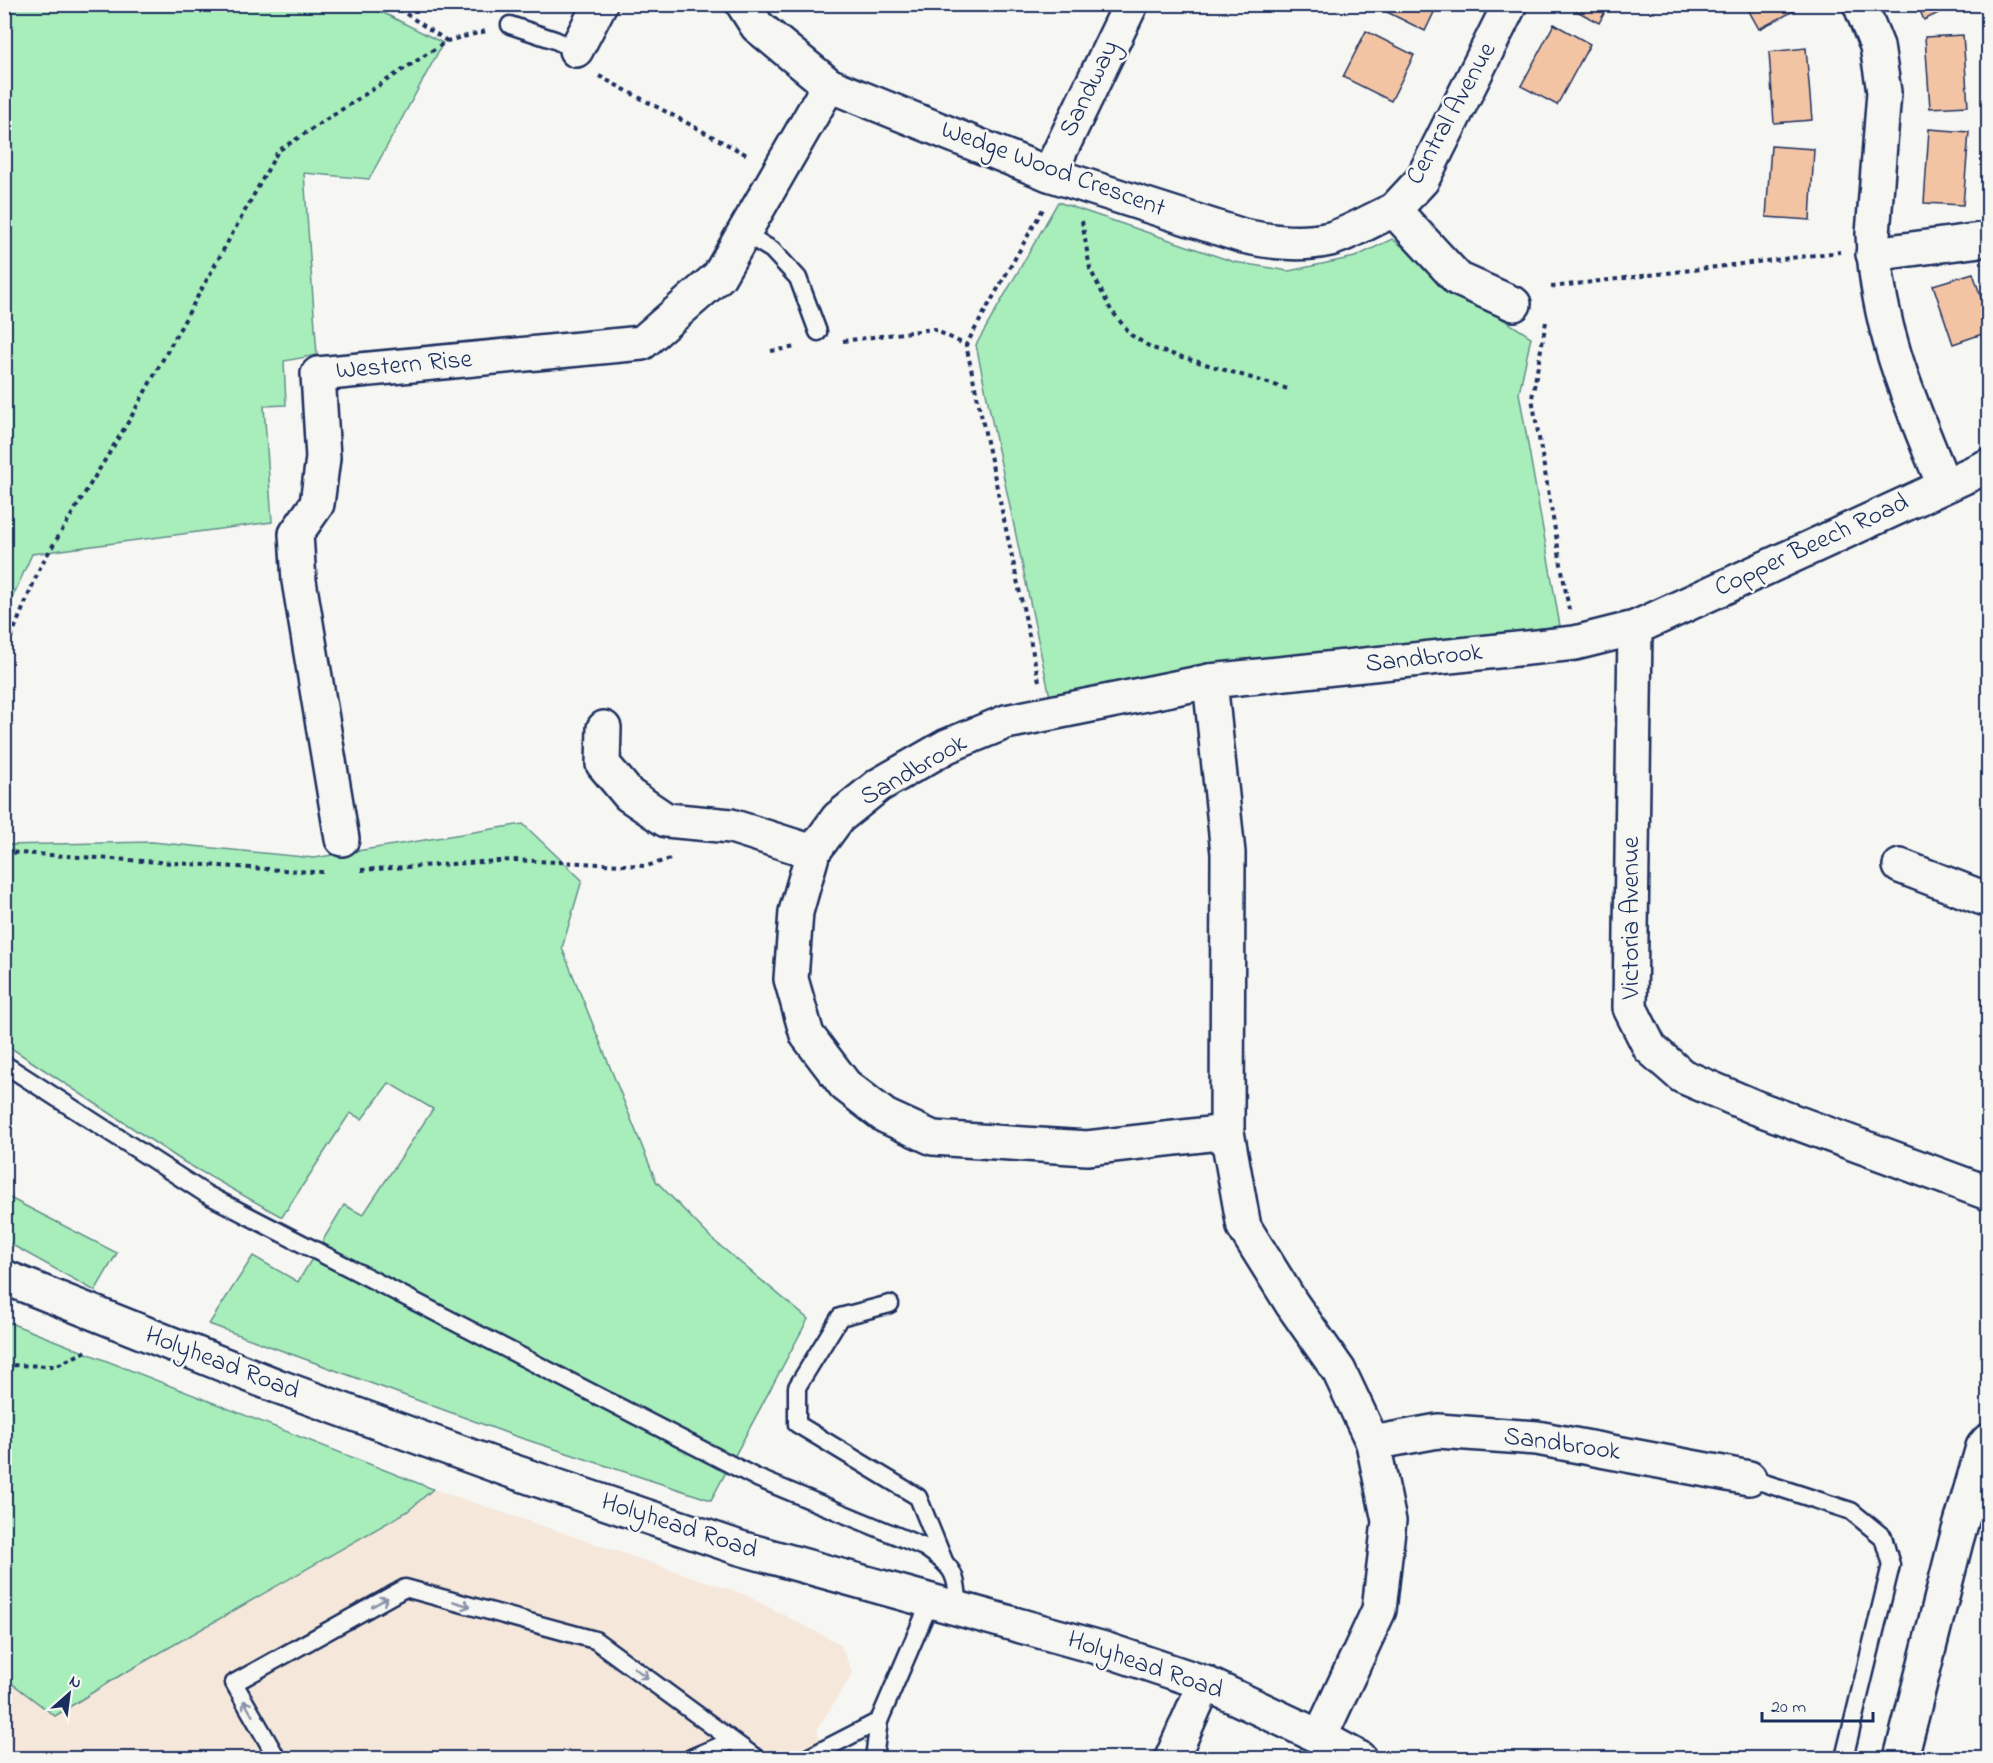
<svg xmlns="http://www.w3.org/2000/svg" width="1993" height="1763" font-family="'Indie Flower',sans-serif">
	<rect width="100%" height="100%" fill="#f6f6f2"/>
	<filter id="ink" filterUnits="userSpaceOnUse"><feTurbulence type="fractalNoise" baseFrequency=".0167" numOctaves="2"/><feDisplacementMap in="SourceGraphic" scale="12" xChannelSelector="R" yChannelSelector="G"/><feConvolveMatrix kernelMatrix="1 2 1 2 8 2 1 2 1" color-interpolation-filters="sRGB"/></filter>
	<g filter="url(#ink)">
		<polygon fill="#f5e7da" points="433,1489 743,1594 840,1644 853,1673 817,1729 825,1758 5,1758 5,1692 14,1684 56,1715 114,1679 408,1511"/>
		<g fill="#a8eeba" stroke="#628e8c" stroke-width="1.5">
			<polygon points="5,4 368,5 443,43 369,179 304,173 317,355 284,361 286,405 264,406 272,522 32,554 5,614"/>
			<polygon points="1058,202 1234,262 1289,271 1355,257 1392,239 1487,309 1531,337 1519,393 1560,626 1289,658 1050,697 976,345"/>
			<polygon points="523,824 582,880 562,948 656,1181 712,1239 808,1319 711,1500 515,1436 209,1324 253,1256 298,1282 344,1205 363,1215 433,1109 389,1083 362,1119 350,1113 282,1217 184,1162 5,1044 4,845 152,842 314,858"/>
			<polygon points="4,1195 117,1253 95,1291 5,1241"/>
			<polygon points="5,1321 433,1489 408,1511 114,1679 55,1716 14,1685 5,1692"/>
		</g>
		<g fill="#f3c4a3" stroke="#1b2f5e" stroke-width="1.5">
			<polygon points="1380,4 1438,4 1425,31 1379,8"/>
			<polygon points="1564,4 1609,4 1599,23"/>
			<polygon points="1745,4 1791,4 1794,11 1759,29"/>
			<polygon points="1917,4 1957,4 1924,20"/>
			<polygon points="1554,24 1590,44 1557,105 1521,86"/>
			<polygon points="1366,31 1414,55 1391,101 1343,77"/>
			<polygon points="1963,35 1968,106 1930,108 1925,37"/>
			<polygon points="1806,48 1812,120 1774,123 1769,52"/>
			<polygon points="1929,129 1969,132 1963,205 1924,203"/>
			<polygon points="1771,146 1814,149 1810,220 1766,217"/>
			<polygon points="1973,273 1988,319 1988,332 1953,344 1933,285"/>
		</g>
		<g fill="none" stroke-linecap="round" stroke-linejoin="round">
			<defs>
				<g id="service">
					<polyline points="510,25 555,40 576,50"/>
					<polyline points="744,233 772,250 798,278 818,332"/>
					<path d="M4,1064L206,1194L757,1478L924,1547C952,1566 958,1573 958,1607"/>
					<polyline points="890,1304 840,1317 797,1387 797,1424 918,1497 944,1561"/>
					<polyline points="1749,1478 1851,1511 1883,1537 1891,1565 1844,1758"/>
					<polyline points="277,1758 234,1683 405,1588 595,1640 756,1758"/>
					<polyline points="691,1758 731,1741"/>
					<polyline points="807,1758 879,1721"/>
					<polyline points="874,1758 879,1721 931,1600"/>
				</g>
				<g id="minor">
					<path d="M743,4L757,26L829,85L1049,174L1243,236C1271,242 1301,246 1330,239C1349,234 1375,218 1394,210"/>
					<polyline points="1510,4 1422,180 1394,210 1458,279 1514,304"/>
					<path d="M1860,4L1877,46L1884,92L1873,234C1876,326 1910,402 1944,485"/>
					<polyline points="576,50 600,4"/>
					<polyline points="1049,174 1131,4"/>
					<polyline points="1873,254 1988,239"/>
					<polyline points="1635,628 1630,1008 1650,1048 1682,1076 1757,1108 1988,1193"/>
					<polyline points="1210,681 1228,853 1227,1132 1244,1227 1292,1304 1339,1371 1373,1443 1389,1521 1379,1610 1320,1737"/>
					<polyline points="604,728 603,764 629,795 666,820 731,826 813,852"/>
					<polyline points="342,839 299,581 296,534 317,504 323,458 318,374 642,343 719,276 829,85"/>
					<polyline points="1900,866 1988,900"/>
					<polyline points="1227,1132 1087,1148 933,1138 885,1116 845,1085 807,1035 791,979 796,912 813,852 838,818 879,785 947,746 1006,722 1210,681 1575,643 1635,628 1988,466"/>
					<polyline points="1373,1443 1438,1431 1537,1438 1749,1478"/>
					<polyline points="1172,1758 1205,1683"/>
					<polyline points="1901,1758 1956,1541 1983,1447 1988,1441"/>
				</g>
				<polyline id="secondary" points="4,1277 277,1386 509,1470 740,1548 1104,1649 1205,1683 1320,1737 1359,1758"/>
			</defs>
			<use href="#service" stroke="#1b2f5e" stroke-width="21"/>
			<use href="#minor" stroke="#1b2f5e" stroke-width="38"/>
			<use href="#secondary" stroke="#1b2f5e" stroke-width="38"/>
			<g stroke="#1b2f5e" stroke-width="4" stroke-dasharray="4.5 4.5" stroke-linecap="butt">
				<polyline points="391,4 447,41"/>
				<polyline points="599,76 749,156"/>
				<polyline points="1082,221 1090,269 1111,310 1131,335 1152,348 1288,389"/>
				<polyline points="1551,287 1840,252"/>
				<polyline points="1546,322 1532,398 1569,610"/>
				<polyline points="843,341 933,329 966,345"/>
				<polyline points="771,351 797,347"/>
				<polyline points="4,654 41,565 130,419 278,151 447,41 486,31"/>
				<polyline points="1039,681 966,345 1043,209"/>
				<polyline points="4,852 314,872 327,872"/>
				<polyline points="361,870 513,860 646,866 674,858"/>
				<polyline points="4,1365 55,1366 89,1350"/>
			</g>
			<use href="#service" stroke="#f6f6f2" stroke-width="16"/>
			<use href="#minor" stroke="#f6f6f2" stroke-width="33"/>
			<use href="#secondary" stroke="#f6f6f2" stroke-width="33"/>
		</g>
		<defs><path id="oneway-shaft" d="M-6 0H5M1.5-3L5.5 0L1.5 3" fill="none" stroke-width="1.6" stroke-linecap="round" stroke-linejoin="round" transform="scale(1.5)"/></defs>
		<g stroke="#8892a8">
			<use href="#oneway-shaft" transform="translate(380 1602) rotate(-29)"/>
			<use href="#oneway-shaft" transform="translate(462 1604) rotate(16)"/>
			<use href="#oneway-shaft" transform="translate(641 1673) rotate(37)"/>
			<use href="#oneway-shaft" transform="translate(248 1708) rotate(-120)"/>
		</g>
	</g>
	<g text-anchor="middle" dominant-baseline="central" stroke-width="5" stroke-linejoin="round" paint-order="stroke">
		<g font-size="26" fill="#1b2f5e" stroke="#f6f6f2">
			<text transform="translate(1090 89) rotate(-64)">Sandway</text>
			<text transform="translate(1452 114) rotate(-61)">Central Avenue</text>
			<text transform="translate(1053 170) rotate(20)">Wedge Wood Crescent</text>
			<text transform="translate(404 366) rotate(-5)">Western Rise</text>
			<text transform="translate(1812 546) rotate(-25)">Copper Beech Road</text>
			<text transform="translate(1424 659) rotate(-6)">Sandbrook</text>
			<text transform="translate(914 771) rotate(-30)">Sandbrook</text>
			<text transform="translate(1632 918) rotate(-90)">Victoria Avenue</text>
			<text transform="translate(222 1364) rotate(21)">Holyhead Road</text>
			<text transform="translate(1562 1445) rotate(8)">Sandbrook</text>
			<text transform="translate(679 1527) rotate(18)">Holyhead Road</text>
			<text transform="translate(1145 1666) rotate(19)">Holyhead Road</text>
		</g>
	</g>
	<rect width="1993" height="1763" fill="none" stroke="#f6f6f2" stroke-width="24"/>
	<rect x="12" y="12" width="1969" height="1739" fill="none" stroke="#1b2f5e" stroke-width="2" filter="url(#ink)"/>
	<g transform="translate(69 1694) rotate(28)" stroke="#f6f6f2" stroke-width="4.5" paint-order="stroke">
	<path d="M0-4.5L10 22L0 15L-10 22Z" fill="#1b2f5e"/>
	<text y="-9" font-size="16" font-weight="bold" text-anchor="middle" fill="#1b2f5e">N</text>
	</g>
	<path d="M1762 1712v9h111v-9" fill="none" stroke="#1b2f5e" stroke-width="3"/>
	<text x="1771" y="1712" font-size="18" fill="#1b2f5e" stroke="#f6f6f2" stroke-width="4.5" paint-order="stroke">20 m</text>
</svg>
